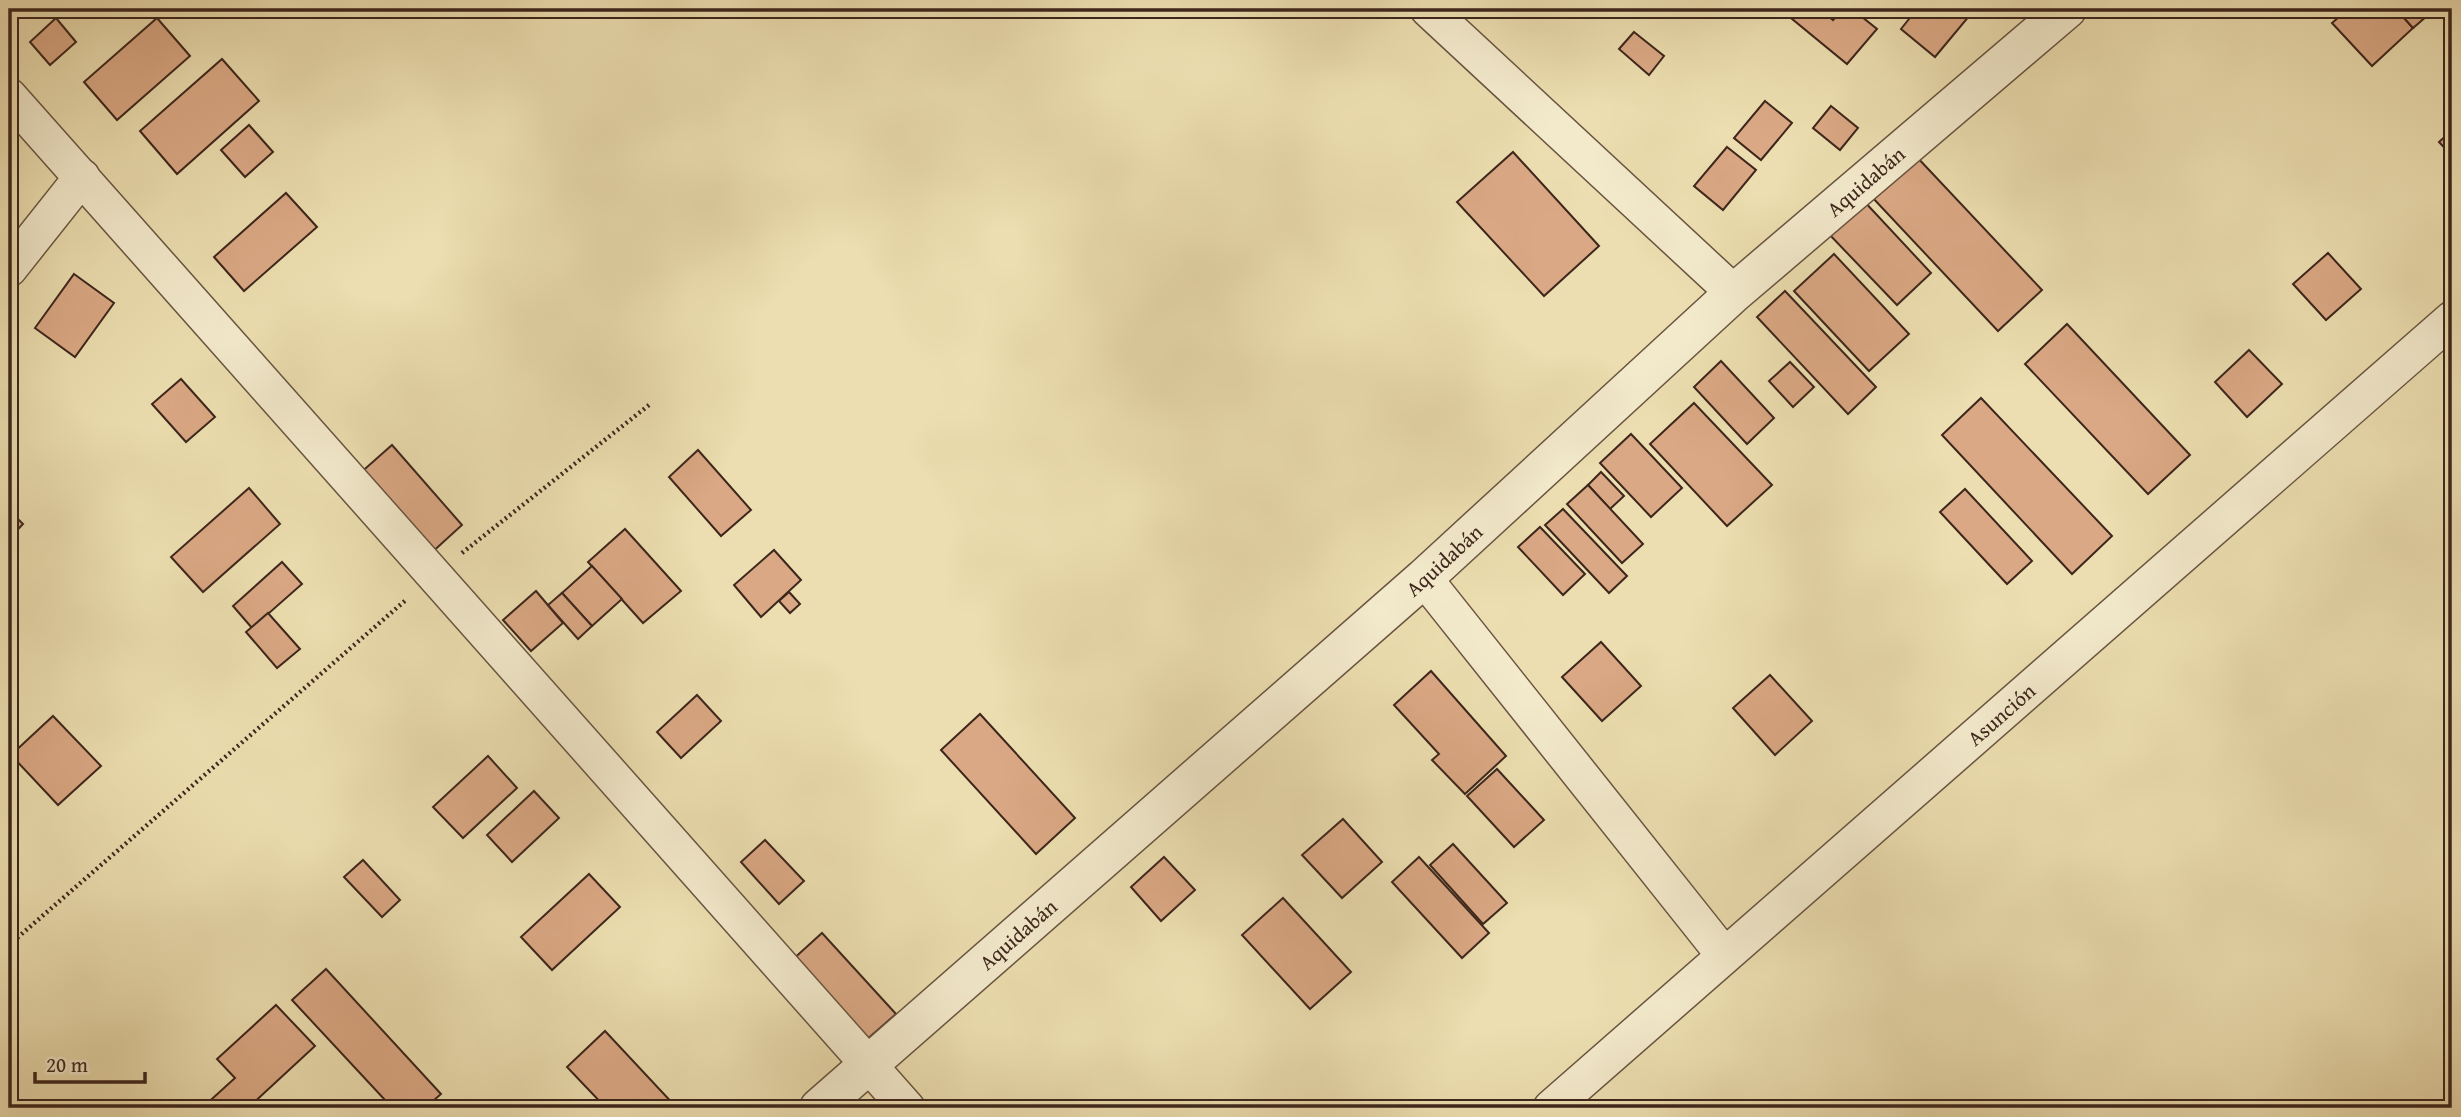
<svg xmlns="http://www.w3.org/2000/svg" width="2461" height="1117" font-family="'Gentium Book Plus',serif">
	<rect width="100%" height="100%" fill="#ecdeb0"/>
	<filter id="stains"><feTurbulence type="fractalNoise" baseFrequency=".00286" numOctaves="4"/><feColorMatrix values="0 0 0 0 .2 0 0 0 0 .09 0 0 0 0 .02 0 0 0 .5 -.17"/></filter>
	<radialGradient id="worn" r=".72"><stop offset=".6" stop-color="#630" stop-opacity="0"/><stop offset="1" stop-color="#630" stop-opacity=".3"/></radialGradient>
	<g fill="#daa884" stroke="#3d261c" stroke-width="2">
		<polygon points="1780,9 1820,9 1833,20 1843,9 1852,9 1877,29 1847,64"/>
		<polygon points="1917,9 1975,9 1935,57 1901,29"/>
		<polygon points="2348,9 2396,9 2413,28 2372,66 2332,23"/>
		<polygon points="2396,9 2435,9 2413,28"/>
		<polygon points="56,18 76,42 50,65 30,42"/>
		<polygon points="157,18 190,56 117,120 84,82"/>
		<polygon points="1634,32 1664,56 1649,75 1619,49"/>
		<polygon points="222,59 259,101 177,174 140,131"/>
		<polygon points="1765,101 1792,123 1761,160 1734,138"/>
		<polygon points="1831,106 1858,128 1840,150 1813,128"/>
		<polygon points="249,125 273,152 245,177 221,150"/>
		<polygon points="2452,130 2452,156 2439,142"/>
		<polygon points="1727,147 1756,170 1723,210 1694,186"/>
		<polygon points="1513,152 1599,246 1544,296 1457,202"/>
		<polygon points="1915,155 2042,290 1998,331 1871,196"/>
		<polygon points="286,193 317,227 244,291 214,257"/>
		<polygon points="1862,199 1931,273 1897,305 1827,232"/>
		<polygon points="2328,253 2361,289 2326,320 2293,284"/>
		<polygon points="1834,254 1909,334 1869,371 1794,291"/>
		<polygon points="74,274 114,303 75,357 35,328"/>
		<polygon points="1785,291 1876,387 1848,414 1757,317"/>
		<polygon points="2067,324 2190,455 2148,494 2025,364"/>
		<polygon points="2249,350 2282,384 2247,417 2215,382"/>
		<polygon points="1721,361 1774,418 1747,444 1694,387"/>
		<polygon points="1790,362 1814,387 1793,407 1769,381"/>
		<polygon points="181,379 215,417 186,442 152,404"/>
		<polygon points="1981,398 2112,536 2072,574 1942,435"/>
		<polygon points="1694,403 1772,485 1727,526 1650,444"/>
		<polygon points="1631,434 1682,488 1651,517 1600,463"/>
		<polygon points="392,445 462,525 429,555 358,475"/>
		<polygon points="698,450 751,510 721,536 669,477"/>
		<polygon points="1601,472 1624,496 1610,509 1588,485"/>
		<polygon points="1588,485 1643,544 1622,563 1567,504"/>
		<polygon points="249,488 280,524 203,592 171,557"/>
		<polygon points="1965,489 2032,561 2007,584 1940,512"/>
		<polygon points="1563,509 1627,576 1609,593 1545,525"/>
		<polygon points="9,510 23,524 9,539"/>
		<polygon points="1540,527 1585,574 1563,595 1518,547"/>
		<polygon points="625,529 681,591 643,623 588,562"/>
		<polygon points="774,550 801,580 761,617 734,585"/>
		<polygon points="282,562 302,584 252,628 233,606"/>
		<polygon points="592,566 622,599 592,626 562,593"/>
		<polygon points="536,591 563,623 531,651 503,620"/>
		<polygon points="789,592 800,604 790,613 779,601"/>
		<polygon points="562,593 592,626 578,639 548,605"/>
		<polygon points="268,613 300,649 277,668 246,632"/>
		<polygon points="1601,642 1641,686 1602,721 1562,677"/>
		<polygon points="1431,671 1506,756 1465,794 1432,760 1439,754 1394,705"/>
		<polygon points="1770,675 1812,721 1775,755 1733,708"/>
		<polygon points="697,695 721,721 681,758 657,732"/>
		<polygon points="980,714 1075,818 1036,854 941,750"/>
		<polygon points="53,716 101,766 58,805 11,755"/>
		<polygon points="488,756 517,788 463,838 433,807"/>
		<polygon points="1497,769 1544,820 1514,847 1467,796"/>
		<polygon points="534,791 559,818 512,862 487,835"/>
		<polygon points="1343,819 1382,862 1342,898 1302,855"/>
		<polygon points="765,840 804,881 779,904 741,862"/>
		<polygon points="1453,844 1507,903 1483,924 1430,865"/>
		<polygon points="1164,857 1195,890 1161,921 1131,887"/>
		<polygon points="1419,857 1489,933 1462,958 1392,882"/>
		<polygon points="363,860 400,900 382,917 344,877"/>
		<polygon points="589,874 620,907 552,970 521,937"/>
		<polygon points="1283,898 1351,972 1310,1009 1242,935"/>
		<polygon points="822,933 896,1014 864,1042 790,962"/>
		<polygon points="326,969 441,1094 425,1108 376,1108 385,1100 292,1000"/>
		<polygon points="276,1005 315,1046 248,1108 202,1108 235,1078 217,1059"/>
		<polygon points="605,1031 677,1108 606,1108 567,1067"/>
	</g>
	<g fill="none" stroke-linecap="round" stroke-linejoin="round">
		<defs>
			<g id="minor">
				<polyline points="1428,9 1734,293"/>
				<polyline points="9,96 907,1108"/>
				<polyline points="9,269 82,177"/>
				<polyline points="1424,578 1724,955"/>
				<path id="s1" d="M1551,1108L2452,319"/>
			</g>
			<g id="tertiary">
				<path id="s2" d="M819,1108L1424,578L1734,293L2067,9"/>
			</g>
		</defs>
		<use href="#minor" stroke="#695441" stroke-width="38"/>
		<use href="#tertiary" stroke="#695441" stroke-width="41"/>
		<g stroke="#3d261c" stroke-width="4.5" stroke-dasharray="2 3.5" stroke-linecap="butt">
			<polyline points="462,553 649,405"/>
			<polyline points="9,945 407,599"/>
		</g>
		<use href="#minor" stroke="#f3eacc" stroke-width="35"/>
		<use href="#tertiary" stroke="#f3eacc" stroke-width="38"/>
	</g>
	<g text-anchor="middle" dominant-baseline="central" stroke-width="7" stroke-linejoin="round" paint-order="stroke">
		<g font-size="21" fill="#3d261c" stroke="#f3eacc">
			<text stroke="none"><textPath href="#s2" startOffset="1398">Aquidabán</textPath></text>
			<text stroke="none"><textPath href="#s2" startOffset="831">Aquidabán</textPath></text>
			<text stroke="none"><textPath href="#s1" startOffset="598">Asunción</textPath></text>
			<text stroke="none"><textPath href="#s2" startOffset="264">Aquidabán</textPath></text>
		</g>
	</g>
	<rect width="2461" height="1117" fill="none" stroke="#ecdeb0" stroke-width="35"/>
	<rect x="10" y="10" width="2440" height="1096" fill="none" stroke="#3d261c" stroke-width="3.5"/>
	<rect x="18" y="18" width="2426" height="1082" fill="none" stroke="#3d261c" stroke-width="2"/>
	<path d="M35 1072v10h110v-10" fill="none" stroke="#3d261c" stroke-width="3.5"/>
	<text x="46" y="1072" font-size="21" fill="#3d261c" stroke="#f3eacc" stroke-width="5" paint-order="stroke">20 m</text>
	<rect width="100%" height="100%" filter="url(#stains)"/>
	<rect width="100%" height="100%" fill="url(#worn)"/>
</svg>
